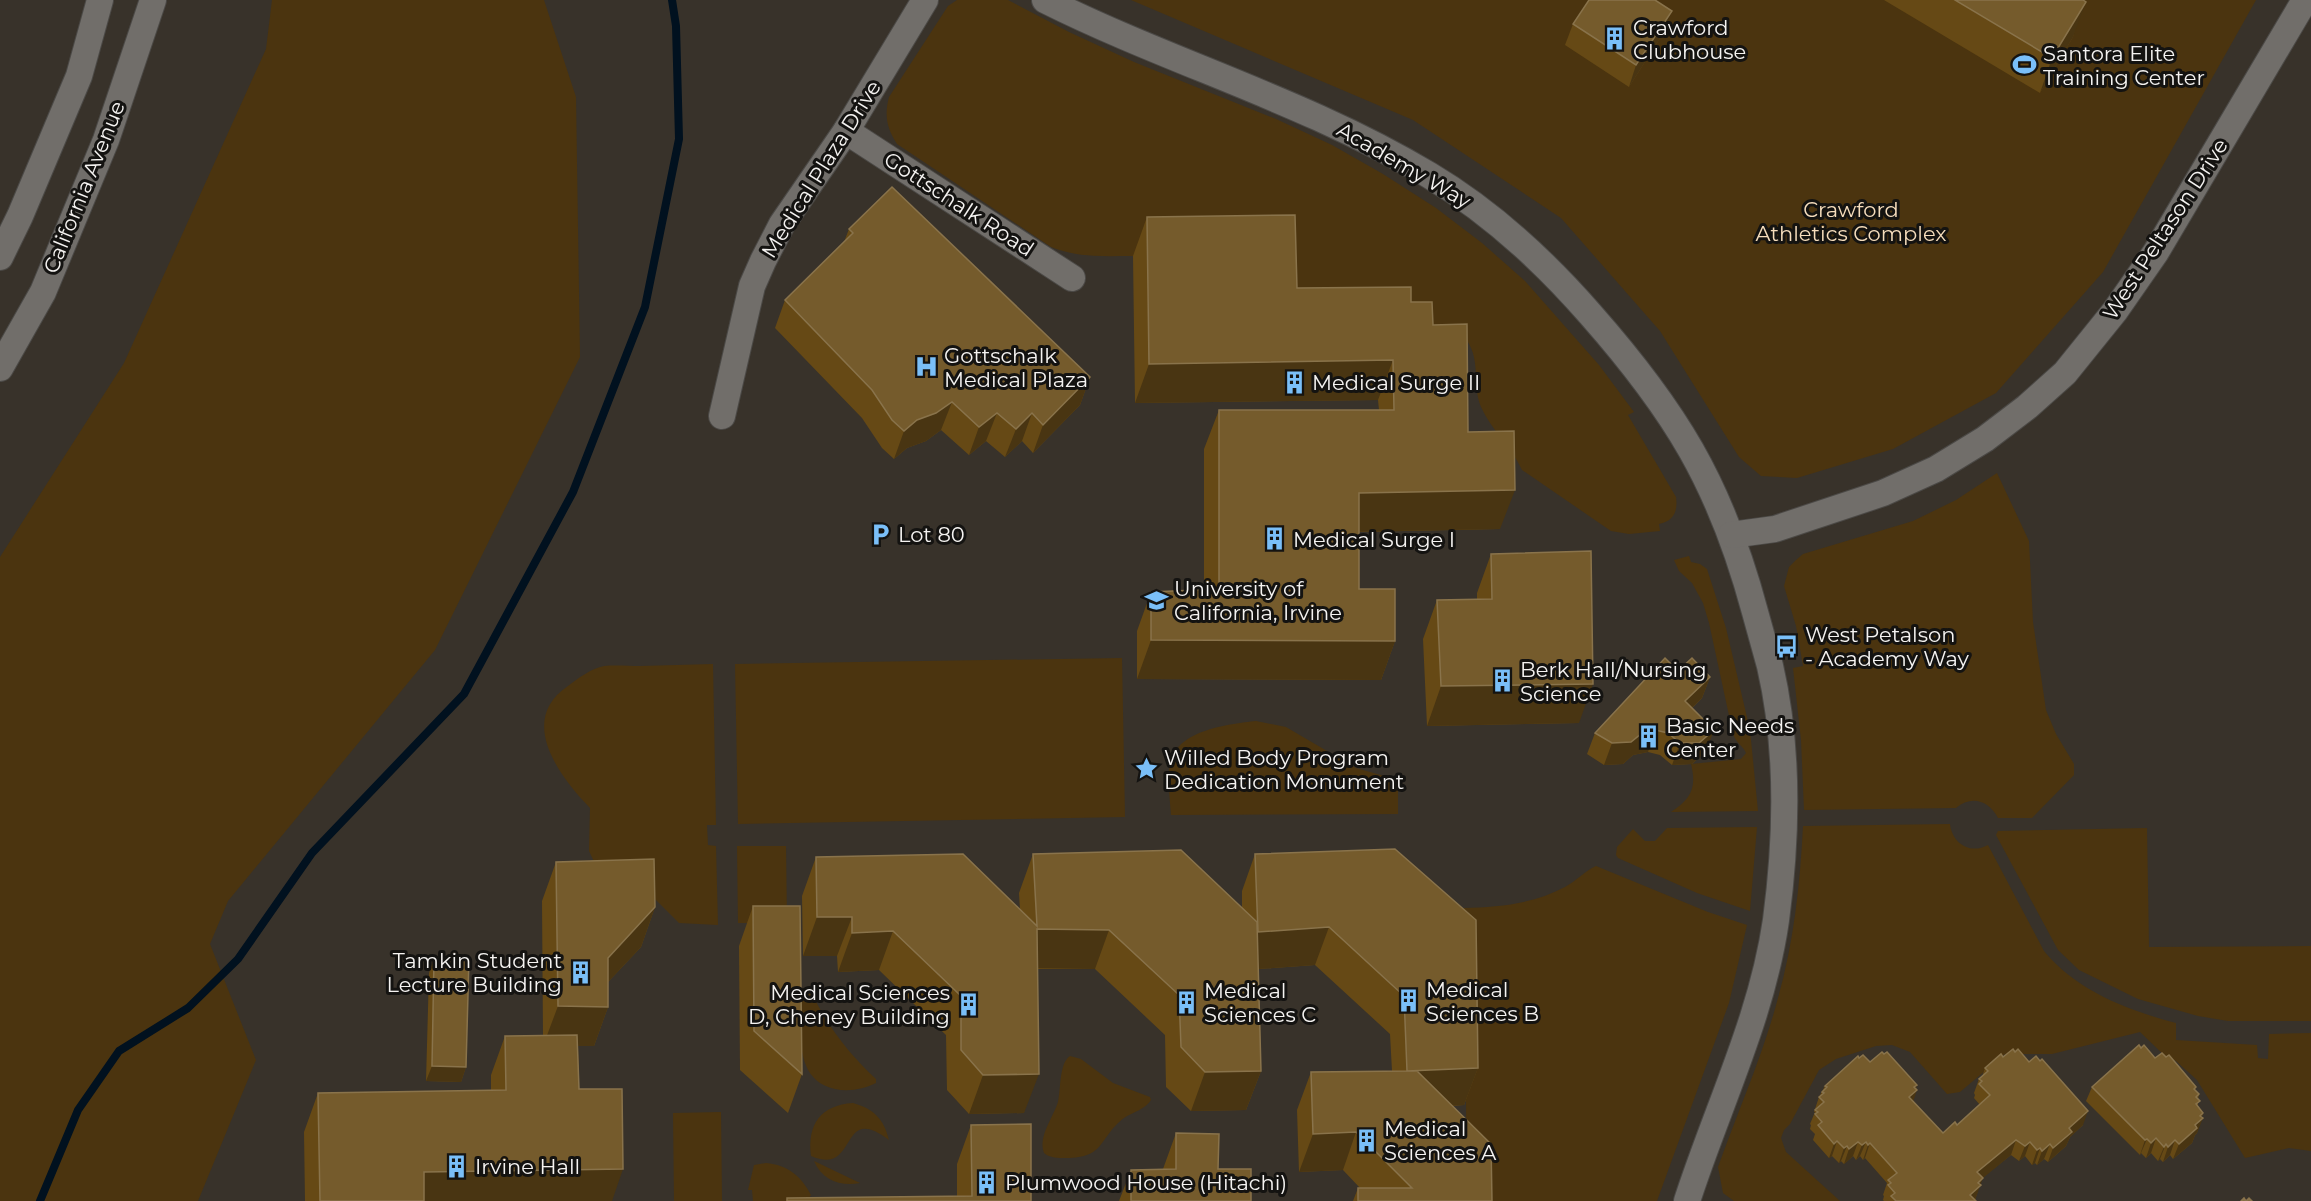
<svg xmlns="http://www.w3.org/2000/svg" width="2311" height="1201" font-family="Montserrat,sans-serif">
	<rect width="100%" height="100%" fill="#2d2a27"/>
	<rect fill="#38322a" x="0" y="0" width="2311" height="1201"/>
	<g fill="#4b340f">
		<polygon points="272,0 544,0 576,97 580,357 435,650 228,901 210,944 256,1060 198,1201 0,1201 0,557 124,363 266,49"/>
		<path d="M957,0H1008L1069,32L1134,62L1276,119L1332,145L1383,174L1436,208L1482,243L1525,281L1599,365L1634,412L1628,415L1676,497C1678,511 1674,521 1659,524L1660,531L1629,534L1611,531L1522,470C1512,447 1491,430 1481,407C1471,382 1483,359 1463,335L1133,256C1104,256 1078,258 1051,247L897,144C887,128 884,116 889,97L948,6Z"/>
		<polygon points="1131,0 2256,0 2103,272 1996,393 1893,449 1797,478 1761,476 1739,457 1660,331 1561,218 1413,120"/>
		<path d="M1997,473L2029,541L2033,622L2046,710L2056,734L2074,764V775L2032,818H1998C1989,800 1971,795 1956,808L1804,810L1801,740L1793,668L1803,666L1796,626L1784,586L1789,567L1796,560L1803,554L1913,521L1956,500Z"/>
		<path d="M1689,556L1691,562L1700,564L1707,569L1726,628L1750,730L1758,811L1671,812C1691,799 1697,788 1691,764L1741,759L1746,753C1743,746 1736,743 1733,734L1709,623L1703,603L1692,583L1679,571L1674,560Z"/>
		<polygon points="1122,658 1125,817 738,824 735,664"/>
		<path d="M713,664L716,825H707L708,845L716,846L718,925L679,923L655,899L598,870L589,851L590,808C559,776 517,720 568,686C577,679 592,668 604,666C615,665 629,666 640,666C665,665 689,665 713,664Z"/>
		<path d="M1256,721L1286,727L1356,768L1398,780V814L1171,815C1170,799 1167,780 1170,764C1176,730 1229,724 1256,721Z"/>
		<path d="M1950,824C1952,843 1970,855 1988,845L2044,951C2077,991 2127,1010 2176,1023V1040L2257,1045L2258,1058L2268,1059L2269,1034L2311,1033V1151L2289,1148L2245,1158L2197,1080L2176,1061L2165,1056L2140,1032L2052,1054H2005L1960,1092L1947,1094L1910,1052L1892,1045L1876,1046L1836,1059L1819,1070L1790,1124L1784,1130L1781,1138L1786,1152L1840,1201H1734L1723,1193L1718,1167C1738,1111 1763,1055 1778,998C1794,941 1800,885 1803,826Z"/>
		<polygon points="1757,827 1750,911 1697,893 1618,858 1616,855 1617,847 1633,829 1645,841 1655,841 1667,828"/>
		<polygon points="2147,828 2149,947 2311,946 2311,1021 2228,1021 2198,1016 2138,999 2079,970 2058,950 1996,835 1998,831"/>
		<polygon points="737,846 786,846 787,923 738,923"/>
		<path d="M1596,866L1708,912L1747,925L1729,1003L1657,1201H1467L1464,908C1499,907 1533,904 1565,887C1576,881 1585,871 1596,866Z"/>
		<path d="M806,993L812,994C829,1028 849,1054 876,1079V1083C864,1089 849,1092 835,1089C793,1080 801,1031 801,998Z"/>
		<path d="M1070,1056L1081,1059L1113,1083L1150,1097L1151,1100C1146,1109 1133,1112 1124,1118C1098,1138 1106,1158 1066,1158C1058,1158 1050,1158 1044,1153C1038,1136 1053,1118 1058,1102C1061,1089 1059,1063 1070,1056Z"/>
		<path d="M853,1103C874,1109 884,1119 889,1140C838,1101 859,1177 811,1156C807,1124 821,1105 853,1103Z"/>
		<polygon points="721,1112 722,1201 674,1201 673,1113"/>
		<path d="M814,1161L860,1183C841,1187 822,1180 814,1161Z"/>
		<path d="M766,1163C788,1165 801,1176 811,1195L807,1201H753L752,1190H748L754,1165Z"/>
	</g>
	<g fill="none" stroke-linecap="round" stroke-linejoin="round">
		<polyline stroke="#01111f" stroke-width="8" points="40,1201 78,1110 119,1051 188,1008 238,959 312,853 464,694 573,492 645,307 679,139 676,26 672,0"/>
		<defs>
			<g id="minor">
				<path d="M1045,0C1171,63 1308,102 1429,175C1491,212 1544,261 1591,315C1628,357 1663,401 1691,450C1720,501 1740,556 1755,612C1760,630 1765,648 1770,666C1789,748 1787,837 1776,920C1762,1018 1717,1108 1687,1201"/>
				<polyline points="846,131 1072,278"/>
				<polyline points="0,257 20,216 79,76 100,0"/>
				<polyline points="0,368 43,292 106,140 153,0"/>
				<polyline points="722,416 752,286 763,261 782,224 846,131 925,0"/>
				<polyline points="1731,535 1775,529 1883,493 1936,469 1985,439 2027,407 2065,373 2115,311 2156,252 2305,0"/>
			</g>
		</defs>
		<use href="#minor" stroke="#4b4946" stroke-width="28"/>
		<use href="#minor" stroke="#716e6a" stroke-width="26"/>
	</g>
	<g fill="#664915">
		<polygon points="1884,0 2083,0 2073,37 2040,93"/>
		<polygon points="1573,24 1664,32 1629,87 1565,45"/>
		<polygon points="1147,217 1297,288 1411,302 1433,325 1500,529 1359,532 1359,589 1395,641 1381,680 1137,679 1137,631 1151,592 1204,589 1204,449 1219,410 1379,410 1378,400 1135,403 1133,256"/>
		<polygon points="849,229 1090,377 1080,405 1033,453 1022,441 1005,457 986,441 969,455 941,430 926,441 907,448 894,459 882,448 862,418 775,328 785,300 844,242"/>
		<polygon points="1491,554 1579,723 1427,726 1423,639 1437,600 1477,599 1477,593"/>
		<polygon points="1678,671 1710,677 1702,698 1692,708 1706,751 1692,764 1672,765 1660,755 1648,752 1633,755 1623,764 1604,765 1587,754 1595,733"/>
		<polygon points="1033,854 1242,908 1242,891 1255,854 1478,1068 1464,1105 1452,1106 1492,1201 1353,1201 1358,1188 1360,1188 1343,1170 1299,1172 1297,1110 1311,1072 1392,1071 1390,1034 1315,965 1258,969 1261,1071 1246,1110 1191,1111 1166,1087 1165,1035 1095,969 1038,969 1024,1113 969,1114 947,1090 946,1035 879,970 838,972 837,956 803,956 802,896 816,857 1020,910 1019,893"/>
		<polygon points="556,862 655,907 641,947 608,982 608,1007 594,1046 578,1046 579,1089 612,1201 305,1201 304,1132 318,1093 491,1090 491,1075 505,1036 543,1036 542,901"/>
		<polygon points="753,906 802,1074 788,1113 740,1070 739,946"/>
		<polygon points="434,958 466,1067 461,1082 426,1081 429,973"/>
		<polygon points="1859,1058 1870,1062 1913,1101 1943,1133 1957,1125 1980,1105 1974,1098 1975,1095 1974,1093 1979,1079 1982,1077 1985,1068 2083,1125 2070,1137 2066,1146 2048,1162 2044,1159 2037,1165 2035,1163 2032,1165 2025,1156 2019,1161 2011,1155 1982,1178 1975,1200 1976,1201 1884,1201 1883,1200 1884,1196 1883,1195 1887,1183 1865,1158 1863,1160 1860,1156 1856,1160 1853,1156 1844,1164 1841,1161 1839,1163 1832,1156 1829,1158 1813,1140 1815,1134 1810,1129 1811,1125 1810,1124 1815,1112 1814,1112 1819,1097 1825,1086"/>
		<polygon points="2155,1058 2196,1087 2195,1090 2199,1094 2198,1099 2198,1106 2203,1113 2197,1133 2195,1135 2192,1143 2173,1159 2170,1155 2163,1162 2160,1159 2158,1161 2151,1153 2146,1158 2141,1153 2140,1155 2086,1101 2092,1087"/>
		<polygon points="971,1125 1031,1201 786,1201 787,1198 957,1196 957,1164"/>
		<polygon points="1176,1133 1218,1169 1251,1201 1119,1201 1131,1170 1163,1169"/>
	</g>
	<g fill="#493512">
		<polygon points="2086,2 2073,37 2040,93 2052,58"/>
		<polygon points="1672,11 1664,32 1629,87 1636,65"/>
		<polygon points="1393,360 1378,400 1135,403 1149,364"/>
		<polygon points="1090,377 1080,405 1033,453 1043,425"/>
		<polygon points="952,402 941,430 926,441 907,448 894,459 904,431 917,420"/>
		<polygon points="997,413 986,441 969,455 979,427"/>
		<polygon points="1032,413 1022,441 1005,457 1016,429"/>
		<polygon points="1515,490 1500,529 1345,532 1359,493"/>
		<polygon points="1151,640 1395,641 1381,680 1137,679"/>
		<polygon points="1710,677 1702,698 1677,722 1685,701"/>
		<polygon points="1593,684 1579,723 1427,726 1441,686"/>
		<polygon points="1655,730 1648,752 1633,755 1623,764 1604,765 1612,743"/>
		<polygon points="1714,730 1706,751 1692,764 1672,765 1680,743"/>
		<polygon points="655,907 641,947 594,997 608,958"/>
		<polygon points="817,917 852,917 837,956 803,956"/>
		<polygon points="1329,927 1315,965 1244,970 1258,932"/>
		<polygon points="1037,929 1109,930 1095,969 1023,968"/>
		<polygon points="893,931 879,970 838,972 852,933"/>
		<polygon points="558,1006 608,1007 594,1046 543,1046"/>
		<polygon points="432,1066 466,1067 461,1082 426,1081"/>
		<polygon points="1478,1068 1464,1105 1393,1109 1407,1071"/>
		<polygon points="1261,1071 1246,1110 1191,1111 1205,1072"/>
		<polygon points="1039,1074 1024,1113 969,1114 983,1075"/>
		<polygon points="1917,1085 1915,1093 1917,1090 1912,1105 1909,1097 1914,1087"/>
		<polygon points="2088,1111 2083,1125 2070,1137 2066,1146 2048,1162 2053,1148 2069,1128"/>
		<polygon points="2203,1113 2201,1120 2203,1118 2197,1133 2195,1135 2192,1143 2173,1159 2179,1144"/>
		<polygon points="1356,1132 1343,1170 1299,1172 1313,1134"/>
		<polygon points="2156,1138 2151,1153 2146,1158 2151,1143"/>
		<polygon points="2147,1139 2141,1153 2140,1155 2145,1140"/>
		<polygon points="2016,1140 2011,1155 1972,1187 1977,1172"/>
		<polygon points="2175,1140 2170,1155 2163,1162 2168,1147"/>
		<polygon points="1837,1141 1832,1156 1829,1158 1834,1144"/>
		<polygon points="1858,1142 1853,1156 1844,1164 1849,1149"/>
		<polygon points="1866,1142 1860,1156 1856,1160 1862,1145"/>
		<polygon points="2030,1142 2025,1156 2019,1161 2025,1146"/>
		<polygon points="1870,1143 1865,1158 1863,1160 1868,1145"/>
		<polygon points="2050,1144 2044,1159 2037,1165 2042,1151"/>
		<polygon points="2166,1144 2160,1159 2158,1161 2164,1147"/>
		<polygon points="1847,1146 1841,1161 1839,1163 1844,1148"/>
		<polygon points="2040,1148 2035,1163 2032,1165 2037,1150"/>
		<polygon points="623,1169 612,1201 413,1201 424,1172"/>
		<polygon points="1983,1178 1975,1200 1970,1195 1978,1183"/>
	</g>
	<g fill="#755b2c" stroke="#89734b" stroke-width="1.5">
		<polygon points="1589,0 1655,0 1672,11 1636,65 1573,24"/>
		<polygon points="1955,0 2083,0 2086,2 2052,58"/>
		<polygon points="892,187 1090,377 1043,425 1032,413 1016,429 997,413 979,427 952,402 936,413 917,420 904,431 892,420 872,390 785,300 853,233 849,229"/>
		<polygon points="1295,215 1297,288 1411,287 1411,302 1432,302 1433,325 1467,324 1468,432 1514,431 1515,490 1359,493 1359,589 1395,589 1395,641 1151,640 1151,592 1219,589 1219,410 1394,410 1393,360 1149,364 1147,217"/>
		<polygon points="1591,551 1593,684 1441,686 1437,600 1492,599 1491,554"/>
		<polygon points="1665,658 1678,671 1692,658 1710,677 1685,701 1714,730 1699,743 1680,743 1668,733 1655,730 1641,734 1631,742 1612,743 1595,733"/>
		<polygon points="1395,849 1476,920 1478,1068 1407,1071 1417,1071 1491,1144 1492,1201 1358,1201 1358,1188 1412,1188 1356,1132 1313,1134 1311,1072 1407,1071 1404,996 1329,927 1258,932 1255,854"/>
		<polygon points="1181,850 1257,922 1261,1071 1205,1072 1181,1047 1179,995 1109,930 1037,929 1039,1074 983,1075 961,1050 961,996 893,931 852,933 852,917 817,917 816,857 963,854 1037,926 1033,854"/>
		<polygon points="654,859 655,907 608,958 608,1007 558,1006 556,862"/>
		<polygon points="753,906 800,906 802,1074 754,1031"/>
		<polygon points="434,958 469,958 466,1067 432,1066"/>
		<polygon points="577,1035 579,1089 622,1089 623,1169 424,1172 424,1201 320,1201 318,1093 506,1090 505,1036"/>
		<polygon points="2139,1045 2141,1048 2144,1045 2155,1058 2162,1053 2166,1057 2169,1055 2196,1087 2194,1089 2199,1094 2196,1097 2200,1101 2196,1104 2203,1113 2200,1116 2203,1118 2195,1125 2197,1128 2179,1144 2175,1140 2168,1147 2166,1144 2164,1147 2156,1138 2151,1143 2147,1139 2145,1140 2092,1087"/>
		<polygon points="2013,1049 2015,1052 2018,1049 2029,1062 2036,1056 2040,1061 2042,1059 2088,1111 2069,1128 2072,1132 2053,1148 2050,1144 2042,1151 2040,1148 2037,1150 2030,1142 2025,1146 2016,1140 1977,1172 1983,1178 1978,1183 1981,1185 1970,1195 1976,1201 1896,1201 1891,1196 1895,1193 1888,1185 1891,1183 1888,1180 1897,1173 1870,1143 1868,1145 1866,1142 1862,1145 1858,1142 1849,1149 1847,1146 1844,1148 1837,1141 1834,1144 1818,1125 1822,1122 1815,1114 1818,1112 1815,1110 1824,1102 1819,1097 1824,1093 1822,1092 1827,1087 1825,1086 1858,1056 1859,1058 1863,1055 1870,1062 1882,1052 1884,1054 1887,1052 1917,1085 1914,1087 1917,1090 1909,1097 1943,1133 1955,1122 1957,1125 1990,1095 1979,1084 1982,1081 1979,1079 1988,1071 1985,1068 2001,1054 2003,1057"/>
		<polygon points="1031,1124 1031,1201 787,1201 787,1198 972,1196 971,1125"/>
		<polygon points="1176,1133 1219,1134 1218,1169 1251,1169 1251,1201 1131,1201 1131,1170 1176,1169"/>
		<polygon points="2244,1198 2246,1201 2249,1198 2252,1201 2241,1201"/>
	</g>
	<defs>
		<symbol id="building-bare" viewBox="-9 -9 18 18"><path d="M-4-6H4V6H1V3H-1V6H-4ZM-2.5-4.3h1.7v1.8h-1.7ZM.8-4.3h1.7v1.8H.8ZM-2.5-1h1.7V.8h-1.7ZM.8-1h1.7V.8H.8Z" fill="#7abff8" stroke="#141311" stroke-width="2.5" paint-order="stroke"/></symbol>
		<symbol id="stadium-bare" viewBox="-9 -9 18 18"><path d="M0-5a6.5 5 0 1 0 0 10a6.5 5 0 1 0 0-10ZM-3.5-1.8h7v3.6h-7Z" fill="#7abff8" stroke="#141311" stroke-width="2.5" paint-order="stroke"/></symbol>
		<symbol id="hospital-bare" viewBox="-9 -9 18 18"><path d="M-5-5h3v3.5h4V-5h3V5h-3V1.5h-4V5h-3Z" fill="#7abff8" stroke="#141311" stroke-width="2.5" paint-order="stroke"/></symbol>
		<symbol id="parking-bare" viewBox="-9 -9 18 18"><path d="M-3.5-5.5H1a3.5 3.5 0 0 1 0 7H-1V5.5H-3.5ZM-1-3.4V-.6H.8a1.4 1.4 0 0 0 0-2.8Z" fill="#7abff8" stroke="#141311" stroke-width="2.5" paint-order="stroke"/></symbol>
		<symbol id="university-bare" viewBox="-9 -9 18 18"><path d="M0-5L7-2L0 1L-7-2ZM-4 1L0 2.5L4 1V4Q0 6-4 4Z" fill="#7abff8" stroke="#141311" stroke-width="2.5" paint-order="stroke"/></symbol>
		<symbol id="bus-bare" viewBox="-9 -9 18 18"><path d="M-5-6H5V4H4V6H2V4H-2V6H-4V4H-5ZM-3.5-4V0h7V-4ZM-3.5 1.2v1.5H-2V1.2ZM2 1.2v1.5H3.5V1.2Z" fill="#7abff8" stroke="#141311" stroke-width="2.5" paint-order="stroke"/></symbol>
		<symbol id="sight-bare" viewBox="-9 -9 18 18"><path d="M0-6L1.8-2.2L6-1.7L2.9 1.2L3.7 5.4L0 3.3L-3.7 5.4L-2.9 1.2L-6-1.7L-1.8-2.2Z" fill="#7abff8" stroke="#141311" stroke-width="2.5" paint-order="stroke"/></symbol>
	</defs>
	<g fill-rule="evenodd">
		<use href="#building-bare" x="1598" y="22" width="33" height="33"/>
		<use href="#stadium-bare" x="2008" y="48" width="33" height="33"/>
		<use href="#hospital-bare" x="910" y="350" width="33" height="33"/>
		<use href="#building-bare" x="1278" y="366" width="33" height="33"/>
		<use href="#parking-bare" x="864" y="518" width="33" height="33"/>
		<use href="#building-bare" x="1258" y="522" width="33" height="33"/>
		<use href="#university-bare" x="1140" y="584" width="33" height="33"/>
		<use href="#bus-bare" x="1770" y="630" width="33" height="33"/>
		<use href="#building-bare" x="1486" y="664" width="33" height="33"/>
		<use href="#building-bare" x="1632" y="720" width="33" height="33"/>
		<use href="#sight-bare" x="1130" y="752" width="33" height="33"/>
		<use href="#building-bare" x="564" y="956" width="33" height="33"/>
		<use href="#building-bare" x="1392" y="984" width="33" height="33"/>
		<use href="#building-bare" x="1170" y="986" width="33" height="33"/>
		<use href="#building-bare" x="952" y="988" width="33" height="33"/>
		<use href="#building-bare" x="1350" y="1124" width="33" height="33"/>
		<use href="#building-bare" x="440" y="1150" width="33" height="33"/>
		<use href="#building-bare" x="970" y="1166" width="33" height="33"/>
	</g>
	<g text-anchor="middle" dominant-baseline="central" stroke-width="6" stroke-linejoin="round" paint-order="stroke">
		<g font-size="21" fill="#f5f3f1" stroke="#141311" text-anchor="start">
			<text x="1633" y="27">Crawford<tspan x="1633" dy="24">Clubhouse</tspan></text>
			<text x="2043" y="53">Santora Elite<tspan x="2043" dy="24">Training Center</tspan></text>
			<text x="944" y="355">Gottschalk<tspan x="944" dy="24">Medical Plaza</tspan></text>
			<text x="1312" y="382">Medical Surge II</text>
			<text x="898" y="534">Lot 80</text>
			<text x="1293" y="539">Medical Surge I</text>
			<text x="1174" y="588">University of<tspan x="1174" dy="24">California, Irvine</tspan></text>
			<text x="1805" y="634">West Petalson<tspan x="1805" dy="24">- Academy Way</tspan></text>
			<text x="1520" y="669">Berk Hall/Nursing<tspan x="1520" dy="24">Science</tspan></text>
			<text x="1666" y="725">Basic Needs<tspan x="1666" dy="24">Center</tspan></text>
			<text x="1164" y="757">Willed Body Program<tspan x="1164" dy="24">Dedication Monument</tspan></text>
			<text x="562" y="960" text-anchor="end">Tamkin Student<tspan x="562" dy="24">Lecture Building</tspan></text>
			<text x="1426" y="989">Medical<tspan x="1426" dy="24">Sciences B</tspan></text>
			<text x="1204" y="990">Medical<tspan x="1204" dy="24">Sciences C</tspan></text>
			<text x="950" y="992" text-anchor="end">Medical Sciences<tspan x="950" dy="24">D, Cheney Building</tspan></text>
			<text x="1384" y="1128">Medical<tspan x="1384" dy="24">Sciences A</tspan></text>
			<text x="475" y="1166">Irvine Hall</text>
			<text x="1005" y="1182">Plumwood House (Hitachi)</text>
		</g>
		<g font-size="21" fill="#f5f3f1" stroke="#141311">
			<text transform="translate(1404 165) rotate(30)">Academy Way</text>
			<text transform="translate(821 169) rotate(-58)">Medical Plaza Drive</text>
			<text transform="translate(84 187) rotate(-68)">California Avenue</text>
			<text transform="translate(959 204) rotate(33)">Gottschalk Road</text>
			<text transform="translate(2165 229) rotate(-57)">West Peltason Drive</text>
		</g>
		<g font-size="21" fill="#f6ddbc" stroke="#141311">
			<text x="1851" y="209">Crawford<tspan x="1851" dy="24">Athletics Complex</tspan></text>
		</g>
	</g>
</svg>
